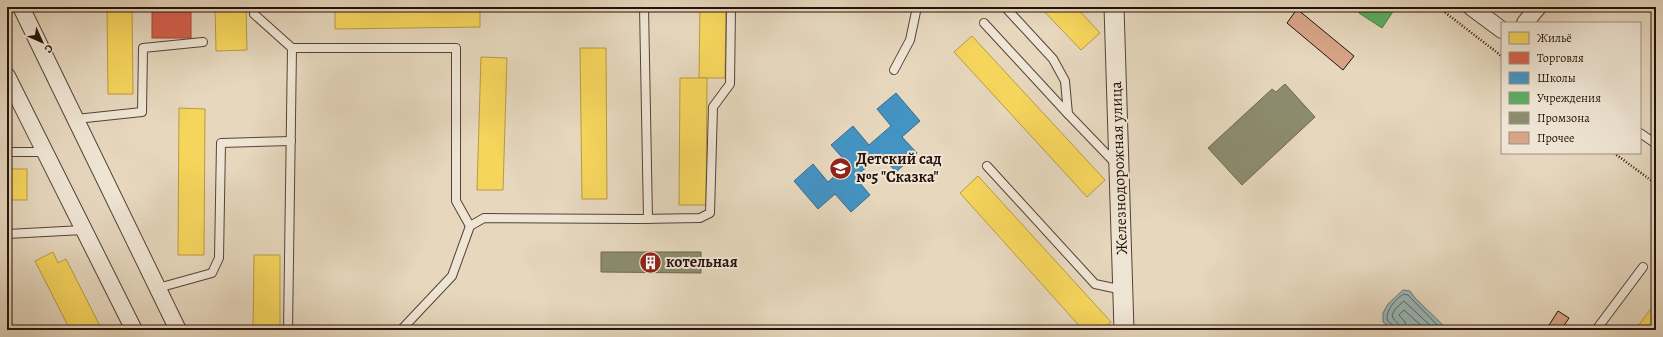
<svg xmlns="http://www.w3.org/2000/svg" width="1663" height="337" font-family="Alegreya,serif">
	<rect width="100%" height="100%" fill="#e6d7bd"/>
	<filter id="stains"><feTurbulence type="fractalNoise" baseFrequency=".005" numOctaves="4"/><feColorMatrix values="0 0 0 0 .2 0 0 0 0 .09 0 0 0 0 .02 0 0 0 .5 -.17"/></filter>
	<radialGradient id="worn" r=".72"><stop offset=".6" stop-color="#630" stop-opacity="0"/><stop offset="1" stop-color="#630" stop-opacity=".3"/></radialGradient>
	<polygon fill="#99b8b9" stroke="#6b7573" points="1403,290 1410,291 1415,298 1448,330 1393,330 1383,322 1383,313 1388,304"/>
	<g fill="#f6d55c" stroke="#b79a43">
		<polygon points="107,7 132,7 133,94 108,94"/>
		<polygon points="215,7 246,7 247,50 216,51"/>
		<polygon points="335,7 480,7 480,27 335,29"/>
		<polygon points="700,7 726,7 725,78 699,78"/>
		<polygon points="1040,7 1076,7 1100,33 1081,50"/>
		<polygon points="972,36 1105,180 1087,197 954,52"/>
		<polygon points="580,48 606,48 607,199 582,199"/>
		<polygon points="481,57 507,58 503,190 477,190"/>
		<polygon points="680,78 707,78 706,205 679,205"/>
		<polygon points="179,108 205,109 204,255 178,255"/>
		<rect x="7" y="169" width="20" height="31"/>
		<polygon points="978,176 1111,322 1102,330 1083,330 960,193"/>
		<polygon points="53,252 58,263 66,259 102,330 70,330 35,261"/>
		<polygon points="254,255 280,255 280,330 253,330"/>
		<polygon points="1656,302 1656,330 1635,330"/>
	</g>
	<g fill="#d6604d" stroke="#a14839">
		<rect x="152" y="7" width="39" height="31"/>
		<polygon points="1656,54 1656,64 1651,60"/>
	</g>
	<polygon fill="#4393c3" stroke="#3a6c8c" points="896,93 920,121 902,137 917,153 896,172 881,155 855,177 870,195 851,212 835,194 818,209 794,181 813,164 828,182 848,164 831,145 853,126 869,145 891,126 877,109"/>
	<polygon fill="#5aae61" stroke="#4a7f47" points="1363,7 1396,7 1382,28 1359,13"/>
	<g fill="#8c8c6e" stroke="#6d6750">
		<polygon points="1285,84 1315,117 1242,185 1208,148 1272,89 1276,92"/>
		<polygon points="601,252 701,252 701,273 601,272"/>
	</g>
	<g fill="none" stroke-linecap="round" stroke-linejoin="round">
		<g stroke="#5f6462" stroke-width="1">
			<path d="M1395,330L1394,326L1387,320C1386,310 1395,299 1404,294L1408,295L1442,330"/>
			<path d="M1400,330C1400,322 1393,321 1392,315L1395,309L1404,301L1435,330"/>
			<polyline points="1406,330 1405,322 1399,315 1404,310 1426,330"/>
		</g>
	</g>
	<g fill="#d7a487" stroke="#25110a">
		<polygon points="1297,9 1354,56 1343,70 1287,23"/>
		<polygon points="1558,311 1569,318 1561,330 1546,330"/>
	</g>
	<g fill="none" stroke-linecap="round" stroke-linejoin="round">
		<defs>
			<g id="service">
				<polyline points="254,7 254,14 292,48 288,330"/>
				<polyline points="644,7 648,219"/>
				<polyline points="1005,7 1053,59 1065,81 1068,114 1117,165"/>
				<polyline points="984,23 1068,114"/>
				<polyline points="292,48 456,48 456,201 470,226"/>
				<polyline points="894,70 910,40 917,7"/>
				<polyline points="76,119 142,112 143,48 203,42"/>
				<polyline points="1640,133 1656,144"/>
				<polyline points="7,152 44,152"/>
				<polyline points="987,166 1095,284 1123,290"/>
				<polyline points="7,234 83,230"/>
				<polyline points="158,288 212,273 219,258 221,143 291,141"/>
				<polyline points="401,330 452,276 470,226 484,218 640,219 700,218 710,213 713,107 730,84 731,7"/>
				<polyline points="1596,330 1643,267"/>
			</g>
			<g id="minor">
				<polyline points="21,7 178,330"/>
				<polyline points="1471,7 1502,30"/>
				<polyline points="1525,23 1538,7"/>
				<polyline points="7,76 134,330"/>
			</g>
			<polyline id="tertiary" points="1114,7 1124,330"/>
		</defs>
		<use href="#service" stroke="#554237" stroke-width="10"/>
		<use href="#minor" stroke="#554237" stroke-width="18"/>
		<use href="#tertiary" stroke="#554237" stroke-width="21"/>
		<g stroke="#25110a" stroke-width="2.5" stroke-dasharray="1 2" stroke-linecap="butt">
			<polyline points="1438,7 1499,54 1502,58"/>
			<polyline points="1614,153 1656,184"/>
		</g>
		<use href="#service" stroke="#efe5d4" stroke-width="8"/>
		<use href="#minor" stroke="#efe5d4" stroke-width="16"/>
		<use href="#tertiary" stroke="#efe5d4" stroke-width="19"/>
	</g>
	<defs>
		<symbol id="school-disc" viewBox="-11 -11 22 22"><circle r="9.5" fill="#8f2418" stroke="#efe5d4"/><path d="M0-5L7-2L0 1L-7-2ZM-4 1L0 2.5L4 1V4Q0 6-4 4Z" fill="#fff"/></symbol>
		<symbol id="building-disc" viewBox="-11 -11 22 22"><circle r="9.5" fill="#8f2418" stroke="#efe5d4"/><path d="M-4-6H4V6H1V3H-1V6H-4ZM-2.5-4.3h1.7v1.8h-1.7ZM.8-4.3h1.7v1.8H.8ZM-2.5-1h1.7V.8h-1.7ZM.8-1h1.7V.8H.8Z" fill="#fff"/></symbol>
	</defs>
	<g fill-rule="evenodd">
		<use href="#school-disc" x="828" y="156" width="25" height="25"/>
		<use href="#building-disc" x="638" y="250" width="25" height="25"/>
	</g>
	<g text-anchor="middle" dominant-baseline="central" stroke-width="4" stroke-linejoin="round" paint-order="stroke">
		<g font-size="16" font-weight="bold" fill="#25110a" stroke="#efe5d4" text-anchor="start">
			<text x="856" y="159">Детский сад<tspan x="856" dy="18">№5 "Сказка"</tspan></text>
			<text x="666" y="262">котельная</text>
		</g>
		<g font-size="16" fill="#25110a" stroke="#efe5d4">
			<text transform="translate(1119 168) rotate(-92)">Железнодорожная улица</text>
		</g>
	</g>
	<rect width="1663" height="337" fill="none" stroke="#e6d7bd" stroke-width="24"/>
	<rect x="8" y="8" width="1647" height="321" fill="none" stroke="#25110a" stroke-width="2"/>
	<rect x="12" y="12" width="1639" height="313" fill="none" stroke="#25110a"/>
	<rect x="1501" y="22" width="140" height="132" fill="#efe5d4" stroke="#9e9083"/>
	<rect x="1509" y="32" width="20" height="12" fill="#f6d55c" stroke="#9e9083"/>
	<text x="1537" y="42" font-size="12" fill="#25110a">Жильё</text>
	<rect x="1509" y="52" width="20" height="12" fill="#d6604d" stroke="#9e9083"/>
	<text x="1537" y="62" font-size="12" fill="#25110a">Торговля</text>
	<rect x="1509" y="72" width="20" height="12" fill="#4393c3" stroke="#9e9083"/>
	<text x="1537" y="82" font-size="12" fill="#25110a">Школы</text>
	<rect x="1509" y="92" width="20" height="12" fill="#5aae61" stroke="#9e9083"/>
	<text x="1537" y="102" font-size="12" fill="#25110a">Учреждения</text>
	<rect x="1509" y="112" width="20" height="12" fill="#8c8c6e" stroke="#9e9083"/>
	<text x="1537" y="122" font-size="12" fill="#25110a">Промзона</text>
	<rect x="1509" y="132" width="20" height="12" fill="#d7a487" stroke="#9e9083"/>
	<text x="1537" y="142" font-size="12" fill="#25110a">Прочее</text>
	<g transform="translate(42 42) rotate(135)" stroke="#efe5d4" stroke-width="3" paint-order="stroke">
	<path d="M0-3L7 15L0 10L-7 15Z" fill="#25110a"/>
	<text y="-6" font-size="11" font-weight="bold" text-anchor="middle" fill="#25110a">С</text>
	</g>
	<rect width="100%" height="100%" filter="url(#stains)"/>
	<rect width="100%" height="100%" fill="url(#worn)"/>
</svg>
